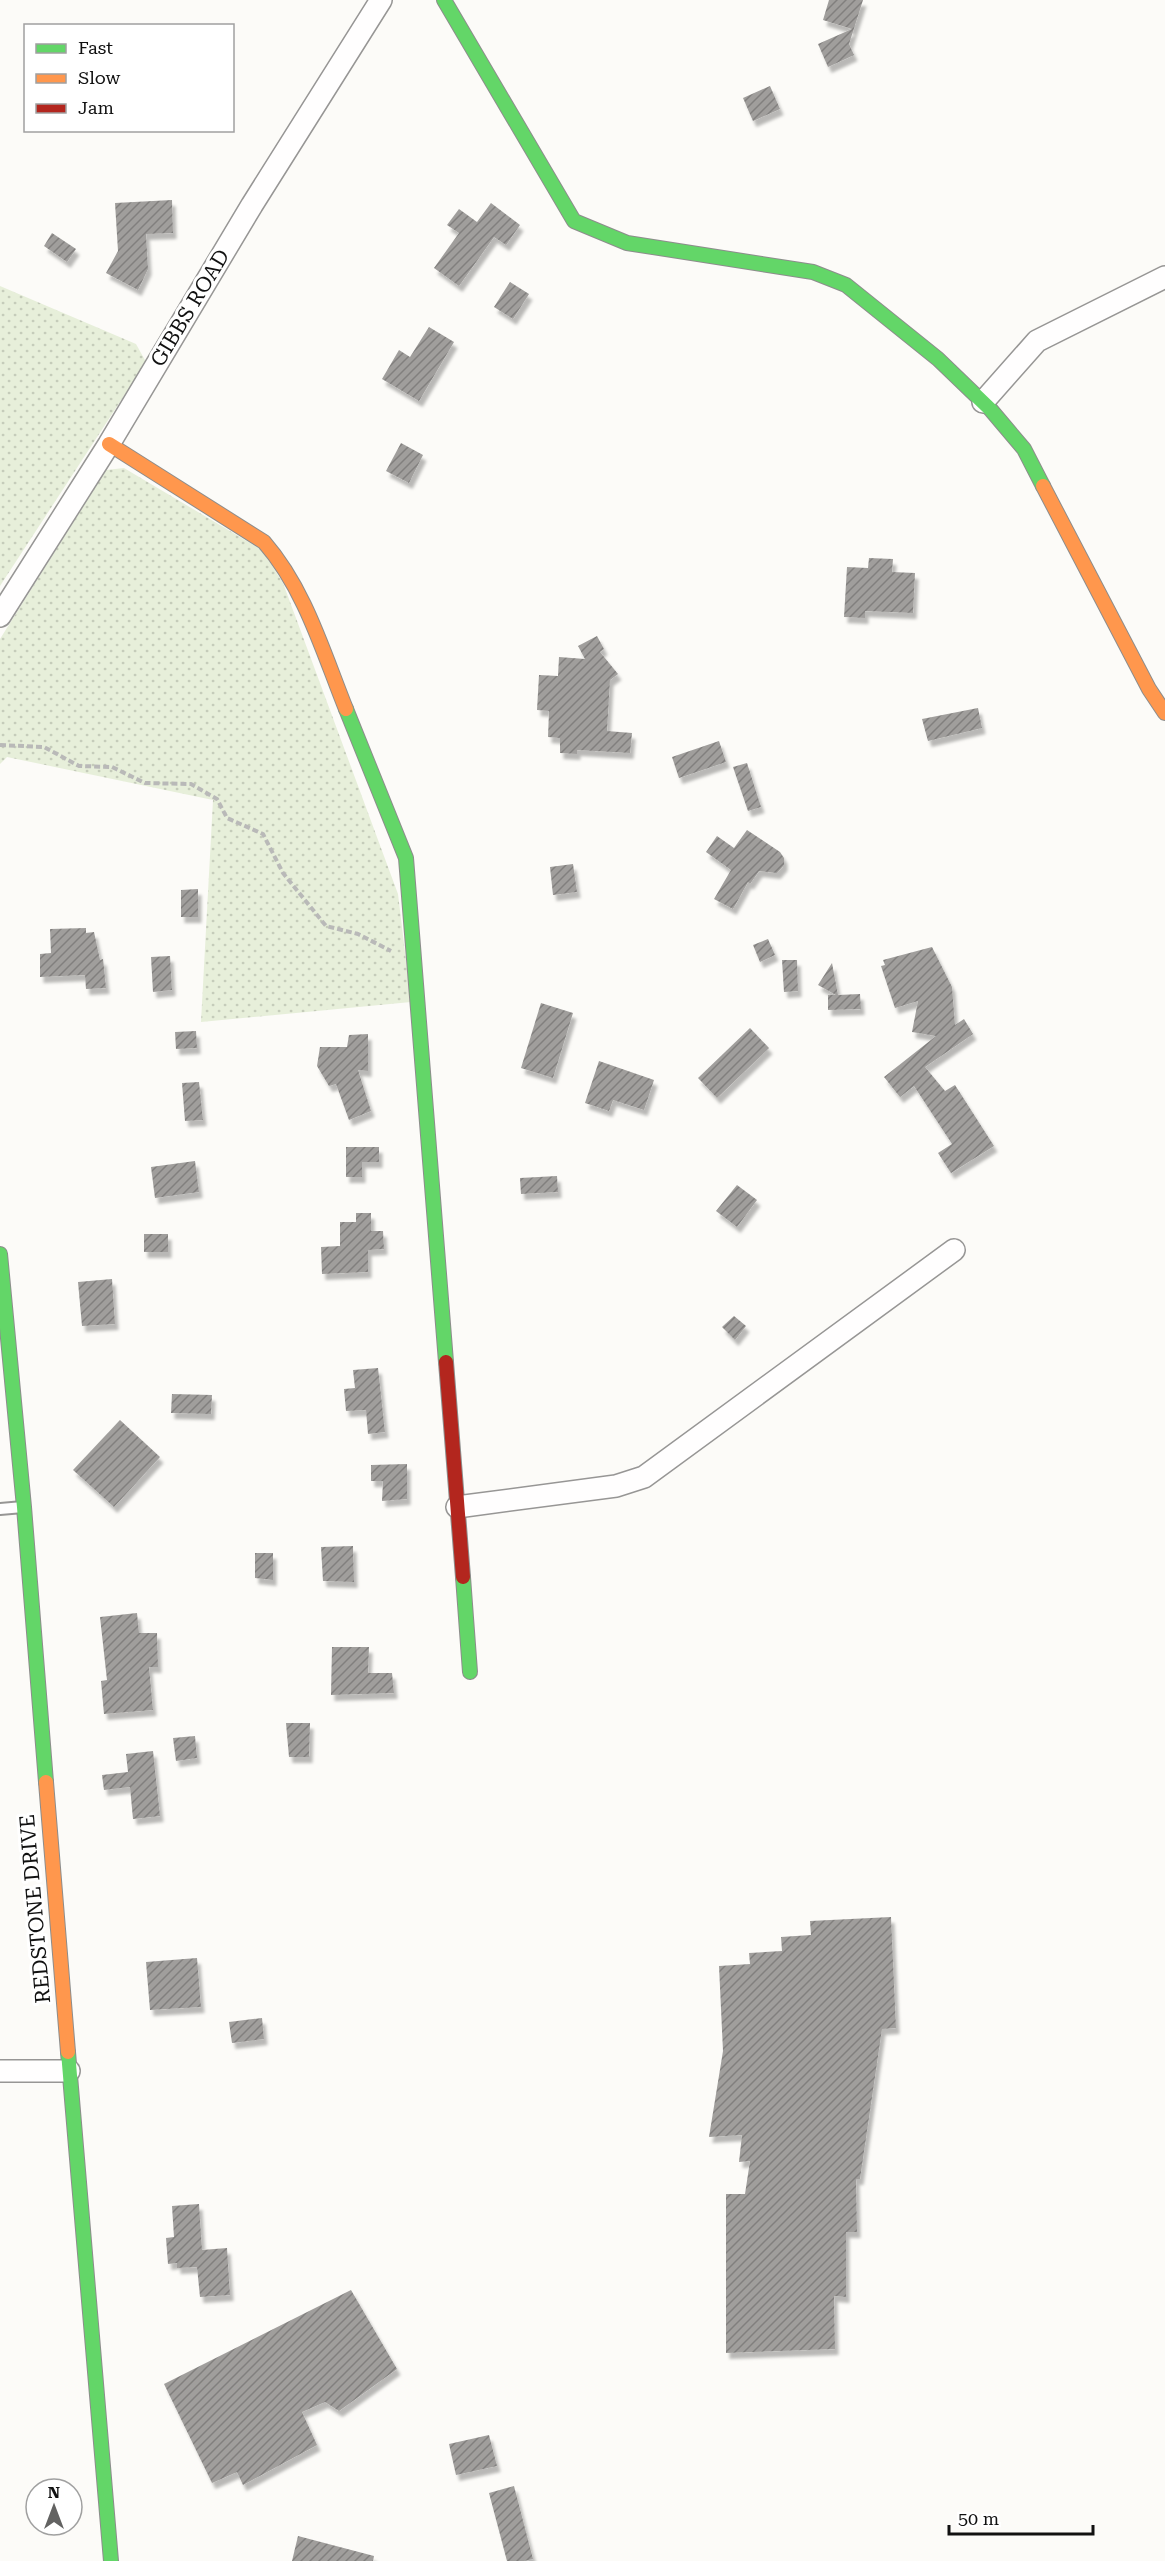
<svg xmlns="http://www.w3.org/2000/svg" width="1165" height="2561" font-family="'Roboto Serif',serif">
	<defs>
		<pattern id="grass-dots" width="8" height="8" patternUnits="userSpaceOnUse" patternTransform="scale(1.5)"><rect width="8" height="8" fill="#e7efda"/><path d="M2 2h.1M6 6h.1" fill="none" stroke="#c5ccba" stroke-width="1.8" stroke-linecap="round"/></pattern>
		<pattern id="building-hatch" width="6" height="6" patternUnits="userSpaceOnUse" patternTransform="scale(1.5)"><rect width="6" height="6" fill="#a09e9c"/><path d="M-1 1l2-2M0 6l6-6M5 7l2-2" fill="none" stroke="#817f7e"/></pattern>
		<filter id="shadow"><feDropShadow dx="3.5" dy="6" stdDeviation="1.5" flood-color="#0004"/></filter>
	</defs>
	<rect width="100%" height="100%" fill="#fcfbf8"/>
	<g fill="url(#grass-dots)">
		<polygon points="0,286 136,344 146,362 0,586"/>
		<polygon points="124,468 262,550 283,583 398,894 411,1002 201,1022 213,800 7,757 0,764 0,639 106,470"/>
	</g>
	<g fill="url(#building-hatch)" filter="url(#shadow)">
		<polygon points="829,0 863,0 849,44 854,55 828,67 818,44 852,29 823,20"/>
		<polygon points="770,86 780,109 753,121 743,98"/>
		<polygon points="172,200 173,233 146,234 148,269 138,290 106,273 118,251 115,203"/>
		<polygon points="491,203 520,225 506,245 494,237 459,286 434,268 459,233 447,225 459,209 477,222"/>
		<polygon points="52,233 76,249 67,262 44,246"/>
		<polygon points="510,282 529,294 513,319 494,307"/>
		<polygon points="429,327 454,342 419,401 382,379 399,350 410,357"/>
		<polygon points="401,443 423,455 409,483 386,471"/>
		<polygon points="869,558 893,559 892,572 915,573 913,613 865,611 865,618 844,617 847,567 868,568"/>
		<polygon points="597,636 604,649 600,652 618,674 610,680 607,731 632,733 630,753 577,750 577,754 560,753 560,738 548,737 549,711 537,710 539,675 558,676 559,657 585,659 578,646"/>
		<polygon points="978,708 982,728 928,741 922,719"/>
		<polygon points="719,741 726,762 679,778 672,757"/>
		<polygon points="747,763 761,807 748,811 733,767"/>
		<polygon points="747,830 780,852 784,858 784,865 777,873 759,871 750,884 748,882 733,909 714,899 731,870 706,852 717,836 734,848"/>
		<polygon points="573,864 577,892 553,895 550,867"/>
		<polygon points="198,889 198,917 181,917 181,890"/>
		<polygon points="86,928 86,933 94,932 100,960 103,959 106,988 86,989 85,975 40,977 40,954 51,953 50,929"/>
		<polygon points="768,939 775,955 760,962 753,945"/>
		<polygon points="932,947 952,987 955,1025 964,1019 973,1034 925,1067 945,1091 955,1085 994,1146 951,1173 938,1153 952,1144 914,1086 900,1097 884,1077 936,1036 912,1032 918,1001 895,1008 881,966 885,965 883,960"/>
		<polygon points="170,956 172,990 153,992 151,957"/>
		<polygon points="782,960 797,960 798,991 784,992"/>
		<polygon points="832,963 838,995 860,994 861,1009 828,1010 828,995 836,995 818,985"/>
		<polygon points="541,1003 573,1013 553,1078 521,1068"/>
		<polygon points="750,1028 769,1048 717,1098 698,1078"/>
		<polygon points="196,1031 197,1048 176,1049 175,1032"/>
		<polygon points="368,1034 368,1071 358,1070 371,1111 349,1120 336,1084 329,1086 317,1066 320,1047 347,1047 349,1035"/>
		<polygon points="599,1061 654,1080 644,1110 613,1100 609,1111 585,1103"/>
		<polygon points="199,1082 203,1120 185,1121 182,1083"/>
		<polygon points="346,1147 379,1147 379,1162 362,1162 362,1177 346,1177"/>
		<polygon points="195,1161 199,1192 155,1198 151,1167"/>
		<polygon points="557,1176 558,1192 521,1194 520,1178"/>
		<polygon points="737,1185 757,1200 737,1227 716,1211"/>
		<polygon points="356,1213 371,1213 371,1231 383,1231 384,1249 368,1250 368,1272 322,1274 321,1247 340,1246 340,1222 356,1222"/>
		<rect x="144" y="1234" width="24" height="18"/>
		<polygon points="112,1279 115,1324 82,1326 78,1282"/>
		<polygon points="734,1316 746,1326 735,1340 722,1327"/>
		<polygon points="378,1368 385,1432 368,1434 366,1410 346,1411 344,1389 355,1388 353,1370"/>
		<polygon points="172,1394 212,1395 211,1414 171,1413"/>
		<polygon points="120,1420 160,1457 114,1507 73,1470"/>
		<polygon points="407,1464 407,1499 382,1501 383,1481 371,1481 371,1465"/>
		<polygon points="353,1546 354,1582 323,1581 321,1547"/>
		<polygon points="255,1553 273,1553 273,1580 255,1578"/>
		<polygon points="137,1613 139,1633 157,1633 158,1667 149,1667 153,1710 104,1714 101,1681 107,1680 100,1617"/>
		<polygon points="332,1647 369,1647 368,1673 392,1673 394,1693 331,1695"/>
		<polygon points="286,1723 310,1723 309,1757 289,1757"/>
		<polygon points="195,1736 197,1758 176,1761 173,1738"/>
		<polygon points="153,1751 160,1816 133,1819 130,1787 104,1790 102,1775 128,1772 126,1754"/>
		<polygon points="891,1917 896,2028 882,2029 860,2179 856,2179 857,2232 846,2232 846,2297 834,2296 835,2349 726,2353 726,2194 745,2194 750,2161 739,2162 742,2135 709,2137 723,2051 719,1966 750,1964 749,1953 782,1951 781,1937 811,1935 810,1921"/>
		<polygon points="197,1958 201,2007 150,2010 146,1962"/>
		<polygon points="262,2018 264,2039 232,2043 229,2022"/>
		<polygon points="199,2204 202,2250 227,2248 230,2295 200,2297 197,2267 177,2268 177,2263 168,2264 166,2238 174,2237 172,2206"/>
		<polygon points="351,2290 397,2369 339,2411 325,2402 302,2412 317,2445 243,2485 237,2472 212,2483 164,2384"/>
		<polygon points="489,2435 497,2466 456,2475 449,2444"/>
		<polygon points="514,2486 533,2559 524,2561 507,2561 489,2493"/>
		<polygon points="298,2536 374,2556 373,2561 292,2561"/>
	</g>
	<g fill="none" stroke-linecap="round" stroke-linejoin="round">
		<defs>
			<polyline id="lane" points="0,1509 23,1507"/>
			<g id="street">
				<polyline points="983,402 1037,341 1165,277"/>
				<polyline points="0,616 109,444 252,205 381,0"/>
				<polyline points="457,1507 616,1486 644,1477 954,1250"/>
				<polyline points="0,2071 69,2071"/>
			</g>
			<g id="fast">
				<polyline points="444,0 574,221 627,243 813,272 846,285 938,359 991,410 1024,449 1043,486"/>
				<polyline points="346,709 406,858 446,1362"/>
				<polyline points="0,1254 24,1507 46,1782"/>
				<polyline points="463,1577 470,1672"/>
				<polyline points="68,2052 111,2561"/>
			</g>
			<g id="slow">
				<path d="M109,444L264,542C305,589 323,652 346,709"/>
				<polyline points="1043,486 1149,689 1165,713"/>
				<polyline points="46,1782 68,2052"/>
			</g>
			<polyline id="jam" points="446,1362 463,1577"/>
		</defs>
		<use href="#lane" stroke="#979695" stroke-width="14"/>
		<use href="#street" stroke="#979695" stroke-width="24"/>
		<use href="#fast" stroke="#8d8d8c" stroke-width="16"/>
		<use href="#slow" stroke="#8d8d8c" stroke-width="16"/>
		<use href="#jam" stroke="#8d8d8c" stroke-width="16"/>
		<polyline stroke="#b9b9b8" stroke-width="4" stroke-dasharray="6 3" stroke-linecap="butt" points="0,745 44,747 79,766 112,767 145,783 191,784 217,799 227,818 263,834 283,873 326,926 358,934 391,951"/>
		<use href="#lane" stroke="#fffefe" stroke-width="10"/>
		<use href="#street" stroke="#fffefe" stroke-width="21"/>
		<use href="#fast" stroke="#63d668" stroke-width="14"/>
		<use href="#slow" stroke="#ff974d" stroke-width="14"/>
		<use href="#jam" stroke="#b3261e" stroke-width="14"/>
	</g>
	<g text-anchor="middle" dominant-baseline="central" stroke-width="6" stroke-linejoin="round" paint-order="stroke">
		<g font-size="21" fill="#111" stroke="#fff">
			<text transform="translate(190 308) rotate(-59)">GIBBS ROAD</text>
			<text transform="translate(35 1909) rotate(-95)">REDSTONE DRIVE</text>
		</g>
	</g>
	<rect x="24" y="24" width="210" height="108" fill="#ffffff" stroke="#a0a0a0" stroke-width="1.5"/>
	<rect x="36" y="44" width="30" height="9" fill="#63d668" stroke="#a0a0a0" stroke-width="1.5"/>
	<text x="78" y="54" font-size="18" fill="#111111">Fast</text>
	<rect x="36" y="74" width="30" height="9" fill="#ff974d" stroke="#a0a0a0" stroke-width="1.5"/>
	<text x="78" y="84" font-size="18" fill="#111111">Slow</text>
	<rect x="36" y="104" width="30" height="9" fill="#b3261e" stroke="#a0a0a0" stroke-width="1.5"/>
	<text x="78" y="114" font-size="18" fill="#111111">Jam</text>
	<g transform="translate(54 2507)"><circle r="28" fill="#ffffff" stroke="#a0a0a0" stroke-width="1.5"/>
	<path d="M0-4.5L10 22L0 15L-10 22Z" fill="#636362"/>
	<text y="-9" font-size="16" font-weight="bold" text-anchor="middle" fill="#111111">N</text>
	</g>
	<path d="M949 2525v9h144v-9" fill="none" stroke="#111111" stroke-width="3"/>
	<text x="958" y="2525" font-size="18" fill="#111111" stroke="#ffffff" stroke-width="4.5" paint-order="stroke">50 m</text>
</svg>
